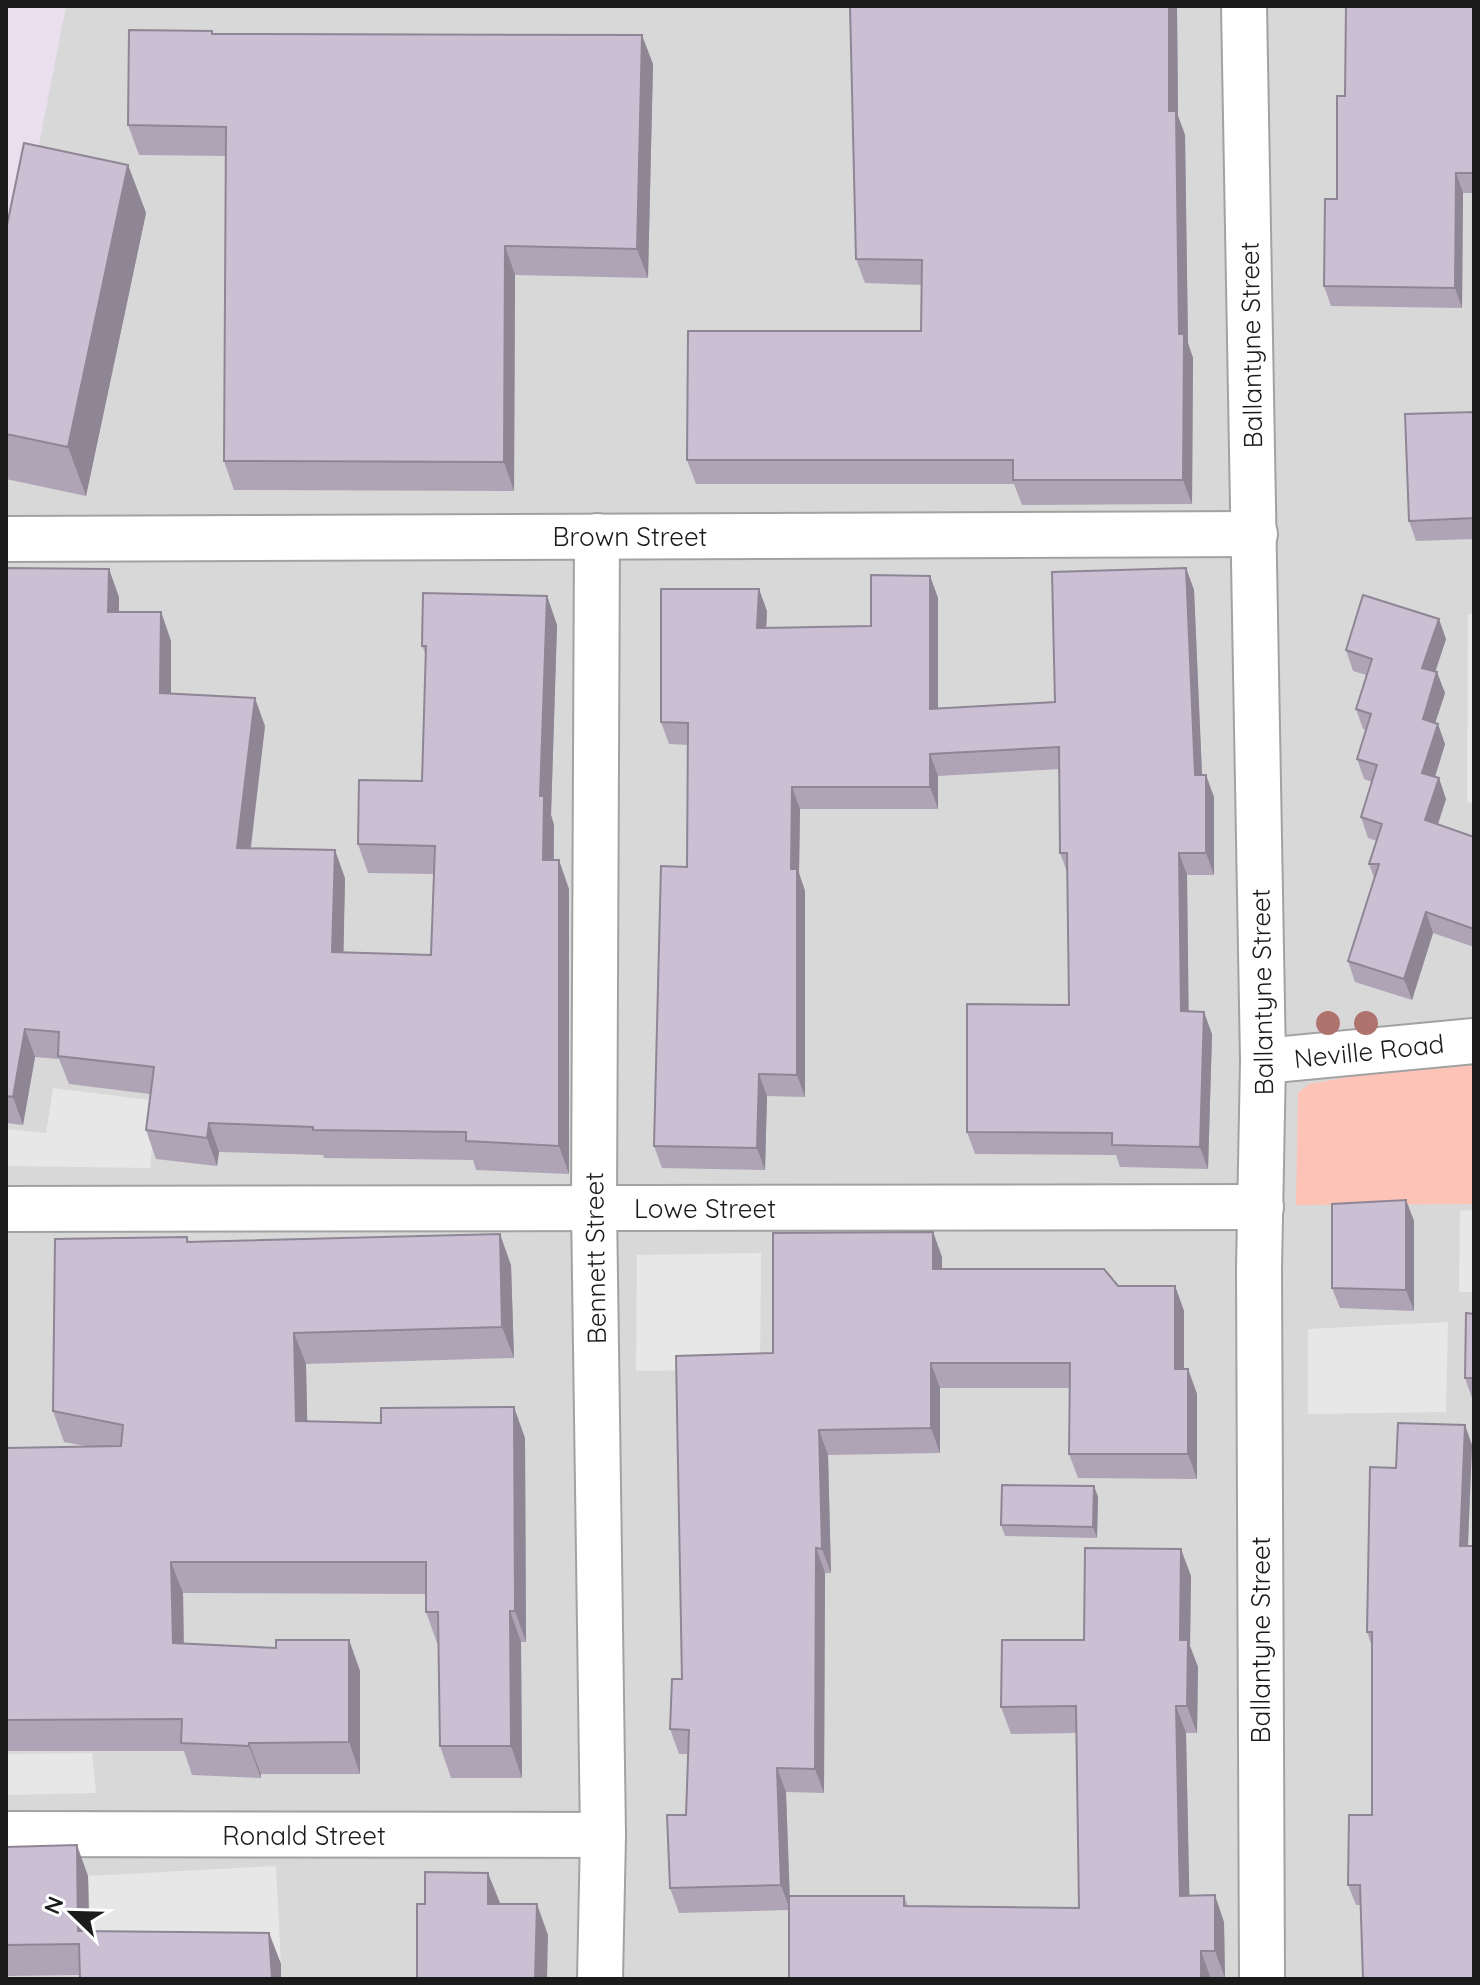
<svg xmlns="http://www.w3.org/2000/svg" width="1480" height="1985" font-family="Quicksand,sans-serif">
	<rect width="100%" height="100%" fill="#eadfee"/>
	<polygon fill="#d8d8d9" points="66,6 1474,6 1474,1979 6,1979 6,316"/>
	<polygon fill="#fdc3b7" points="1474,1055 1474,1204 1296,1205 1298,1093 1309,1084"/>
	<g fill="#e7e7e7">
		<polygon points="1468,614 1474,614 1474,804 1467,802"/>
		<polygon points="53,1088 157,1101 150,1168 6,1166 6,1129 46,1133"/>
		<polygon points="1474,1210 1474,1292 1459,1292 1460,1211"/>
		<polygon points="761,1253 760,1369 636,1371 637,1255"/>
		<polygon points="1448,1322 1446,1412 1308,1414 1308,1329"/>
		<polygon points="92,1753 96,1793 6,1795 6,1754"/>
		<polygon points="276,1866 281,1964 92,1961 88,1876"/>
	</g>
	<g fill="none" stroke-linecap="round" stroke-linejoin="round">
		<defs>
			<g id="street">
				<polyline points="1244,6 1263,1061 1259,1268 1262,1979"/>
				<polyline points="597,536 594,1207 603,1835 600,1979"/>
				<polyline points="6,539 1255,534"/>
				<polyline points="1263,1061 1474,1041"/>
				<polyline points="6,1209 1261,1207"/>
				<polyline points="6,1834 603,1835"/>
			</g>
		</defs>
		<use href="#street" stroke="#a2a2a2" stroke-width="48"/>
		<use href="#street" stroke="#fff" stroke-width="44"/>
	</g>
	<g fill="#af736d">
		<circle cx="1328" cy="1023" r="12"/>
		<circle cx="1366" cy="1023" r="12"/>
	</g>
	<g fill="#afa4b6">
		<polygon points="850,6 1177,6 1178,116 1185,135 1188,343 1193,358 1192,504 1022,505 1014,484 696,484 687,460 921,331 922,285 865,283 856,259"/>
		<polygon points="1474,6 1474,193 1463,193 1462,308 1331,306 1324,286 1337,199 1345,96"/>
		<polygon points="212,31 213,34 653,64 648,278 515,275 514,491 234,490 224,461 226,156 139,155 128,125"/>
		<polygon points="128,165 146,213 86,496 6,479 6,230"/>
		<polygon points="1474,412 1474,539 1416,541 1409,521"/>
		<polygon points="6,568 119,597 119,612 161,612 171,641 171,693 265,726 251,848 345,878 343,952 431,955 434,874 368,873 358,844 422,781 426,655 422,646 547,596 557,625 551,815 554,825 554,860 569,889 569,1174 476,1170 473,1160 324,1158 323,1155 219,1152 217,1166 156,1159 146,1130 150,1094 69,1084 59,1059 35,1057 23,1125 6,1123"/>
		<polygon points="1186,568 1194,590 1202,775 1214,797 1214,875 1187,875 1188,1011 1212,1034 1208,1169 1120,1167 1116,1155 975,1154 967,1132 1069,1005 1067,872 1060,853 1060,769 938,776 938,809 800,809 799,873 805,891 805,1097 767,1096 765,1170 662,1168 654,1146 687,867 688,745 669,744 661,722 767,611 766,628 871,626 930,576 938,598 938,708 1055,702"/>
		<polygon points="1446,639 1435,672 1445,693 1435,723 1445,744 1435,777 1446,799 1438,825 1474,837 1474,947 1433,933 1412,1000 1355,982 1348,961 1374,878 1369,864 1377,841 1368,838 1361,817 1372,782 1364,779 1357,759 1366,730 1363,729 1356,709 1366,675 1353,671 1346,650"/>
		<polygon points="1406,1200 1414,1221 1414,1311 1340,1308 1332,1288"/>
		<polygon points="933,1232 942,1257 942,1269 1118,1286 1175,1286 1184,1311 1184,1369 1188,1369 1197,1394 1197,1479 1078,1478 1069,1454 1069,1388 940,1388 940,1453 828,1455 831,1573 825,1573 824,1793 786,1792 790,1896 904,1896 908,1906 1079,1908 1076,1733 1011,1734 1001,1707 1084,1640 1191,1576 1190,1646 1198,1667 1197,1733 1186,1733 1189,1896 1224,1922 1225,1978 789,1979 789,1910 679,1913 670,1888 686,1815 688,1754 679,1754 670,1729 682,1679 773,1353"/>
		<polygon points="187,1237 189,1242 511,1265 514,1358 306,1364 307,1422 525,1438 526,1642 521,1642 522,1778 451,1778 440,1746 439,1643 437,1643 426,1612 426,1594 183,1593 184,1643 276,1648 349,1640 360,1671 360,1774 261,1774 261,1778 192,1775 184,1751 6,1751 6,1448 85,1446 64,1442 53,1411"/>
		<polygon points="1474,1314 1474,1398 1472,1398 1465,1378"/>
		<polygon points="1472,1445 1468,1546 1361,1905 1356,1905 1348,1885 1372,1815 1372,1647 1367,1632 1396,1468"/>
		<polygon points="1094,1486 1098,1497 1097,1538 1005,1536 1001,1525"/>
		<polygon points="6,1847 88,1876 89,1931 269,1933 281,1964 281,1979 80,1979 79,1975 8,1976 6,1971"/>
	</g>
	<g fill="#8e8694">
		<polygon points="1169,6 1177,6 1178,116 1185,135 1188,343 1193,358 1192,504 1183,480 1179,334 1169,111"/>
		<polygon points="642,35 653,64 648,278 637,249"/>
		<polygon points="128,165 146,213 86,496 68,447"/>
		<polygon points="1456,173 1463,193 1462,308 1455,288"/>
		<polygon points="505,246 515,275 514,491 504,462"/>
		<polygon points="1186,568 1194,590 1203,797 1195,775"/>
		<polygon points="109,569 119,597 119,641 108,612"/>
		<polygon points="930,576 938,598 938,731 930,709"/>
		<polygon points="759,589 767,611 765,650 757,628"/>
		<polygon points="547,596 557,625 551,815 554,825 553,889 543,860 540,796"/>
		<polygon points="161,612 171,641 171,721 160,693"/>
		<polygon points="1439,619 1446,639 1430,688 1422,668"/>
		<polygon points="1437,672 1445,693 1430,739 1423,719"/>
		<polygon points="255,698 265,726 247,877 237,848"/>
		<polygon points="1438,724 1445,744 1430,793 1422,773"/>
		<polygon points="930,754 938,776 938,809 930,787"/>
		<polygon points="1206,775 1214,797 1214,875 1206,853"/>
		<polygon points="1439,778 1446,799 1432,841 1425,820"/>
		<polygon points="792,787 800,809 799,873 805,891 805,1097 797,1075 791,869"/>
		<polygon points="335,850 345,878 343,980 332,952"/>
		<polygon points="1179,853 1187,875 1189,1033 1181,1011"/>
		<polygon points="559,860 569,889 569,1174 559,1146"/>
		<polygon points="1426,912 1433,933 1412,1000 1404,979"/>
		<polygon points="1204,1012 1212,1034 1208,1169 1200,1147"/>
		<polygon points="25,1029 35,1057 23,1125 13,1097"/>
		<polygon points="759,1074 767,1096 765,1170 757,1148"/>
		<polygon points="209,1123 219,1152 217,1166 207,1138"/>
		<polygon points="1406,1200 1414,1221 1414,1311 1406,1290"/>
		<polygon points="933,1232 942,1257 942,1294 933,1269"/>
		<polygon points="500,1234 511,1265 514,1358 502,1327"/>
		<polygon points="1175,1286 1184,1311 1184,1394 1175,1369"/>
		<polygon points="294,1333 306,1364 308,1453 296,1421"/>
		<polygon points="931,1363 940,1388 940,1453 931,1428"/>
		<polygon points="1188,1369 1197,1394 1197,1479 1188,1454"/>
		<polygon points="514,1407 525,1438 526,1642 515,1611"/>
		<polygon points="1465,1425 1472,1445 1467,1566 1460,1546"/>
		<polygon points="819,1430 828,1455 831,1573 822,1549"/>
		<polygon points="1094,1486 1098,1497 1097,1538 1093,1527"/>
		<polygon points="816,1548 825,1573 824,1793 815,1769"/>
		<polygon points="1181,1549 1191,1576 1190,1646 1198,1667 1197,1733 1187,1706 1180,1640"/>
		<polygon points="171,1562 183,1593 184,1674 173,1643"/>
		<polygon points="510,1611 521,1642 522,1778 511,1746"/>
		<polygon points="349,1640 360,1671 360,1774 349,1742"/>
		<polygon points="1176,1706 1186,1733 1190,1923 1180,1896"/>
		<polygon points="249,1743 261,1774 261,1778 249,1746"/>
		<polygon points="777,1768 786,1792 790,1910 781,1885"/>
		<polygon points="77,1845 88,1876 90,1961 78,1931"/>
		<polygon points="488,1873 500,1903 488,1904"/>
		<polygon points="1215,1895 1224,1922 1225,1978 1215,1951"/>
		<polygon points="537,1904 548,1935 547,1979 535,1979"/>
		<polygon points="269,1933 281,1964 281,1979 272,1979"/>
		<polygon points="1201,1951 1211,1979 1201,1979"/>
	</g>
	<g fill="#cbbfd4" stroke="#8e8694" stroke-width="2">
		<polygon points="850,6 1169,6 1169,111 1176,111 1179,334 1184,334 1183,480 1013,480 1013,460 687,460 688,331 921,331 922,260 856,259"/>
		<polygon points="1346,6 1474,6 1474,173 1456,173 1455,288 1324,286 1325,199 1337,199 1337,96 1345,96"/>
		<polygon points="129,30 212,31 212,34 642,35 637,249 505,246 504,462 224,461 226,127 128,125"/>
		<polygon points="24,143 128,165 68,447 6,434 6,230"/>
		<polygon points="1474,412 1474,518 1409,521 1405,414"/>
		<polygon points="6,568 109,569 108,612 161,612 160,693 255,698 237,848 335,850 332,952 431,955 435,846 358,844 359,780 422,781 426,646 422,646 423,593 547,596 540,796 544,796 543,860 559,860 559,1146 466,1141 466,1132 313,1130 313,1127 209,1123 207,1138 146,1130 154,1067 58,1056 59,1032 25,1029 13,1097 6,1096"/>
		<polygon points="1186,568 1195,775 1206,775 1206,853 1179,853 1181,1011 1204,1012 1200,1147 1112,1145 1112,1133 967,1132 967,1004 1069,1005 1067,853 1060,853 1059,747 930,754 930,787 792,787 791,869 797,869 797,1075 759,1074 757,1148 654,1146 661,866 687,867 688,723 661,722 661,589 759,589 757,628 871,626 871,575 930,576 930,709 1055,702 1052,572"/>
		<polygon points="1363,595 1439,619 1422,668 1437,672 1423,719 1438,724 1422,773 1439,778 1425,820 1474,837 1474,929 1426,912 1404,979 1348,961 1379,864 1369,864 1382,824 1361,817 1377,765 1357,759 1371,714 1356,709 1372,659 1346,650"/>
		<polygon points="1406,1200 1406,1290 1332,1288 1332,1204"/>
		<polygon points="933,1232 933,1269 1104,1269 1118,1286 1175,1286 1175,1369 1188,1369 1188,1454 1069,1454 1070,1363 931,1363 931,1428 819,1430 822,1549 816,1548 815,1769 777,1768 781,1885 670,1888 667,1815 686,1815 689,1730 670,1729 672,1679 682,1679 676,1356 773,1353 773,1233"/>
		<polygon points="500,1234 502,1327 294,1333 296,1421 381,1423 381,1408 514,1407 515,1611 510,1611 511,1746 440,1746 438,1612 426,1612 426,1562 171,1562 173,1643 276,1648 276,1640 349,1640 349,1742 249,1743 249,1746 181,1743 182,1719 6,1720 6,1448 121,1446 123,1425 53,1411 55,1239 187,1237 187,1242"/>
		<polygon points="1466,1313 1474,1314 1474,1378 1465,1378"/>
		<polygon points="1398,1423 1465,1425 1460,1546 1474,1546 1474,1979 1363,1979 1360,1885 1348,1885 1349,1815 1372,1815 1372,1632 1367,1632 1370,1467 1396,1468"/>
		<polygon points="1002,1485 1094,1486 1093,1527 1001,1525"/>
		<polygon points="1085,1548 1181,1549 1180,1640 1188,1640 1187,1706 1176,1706 1180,1896 1215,1895 1215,1951 1201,1951 1201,1979 789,1979 789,1896 904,1896 904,1906 1079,1908 1076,1706 1001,1707 1002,1640 1084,1640"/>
		<polygon points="77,1845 78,1931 269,1933 272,1979 80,1979 79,1944 6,1945 6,1847"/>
		<polygon points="425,1872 488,1873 488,1904 537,1904 535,1979 417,1979 417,1904 425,1904"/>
	</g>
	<g text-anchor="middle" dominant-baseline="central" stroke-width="6" stroke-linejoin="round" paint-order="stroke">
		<g font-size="26" fill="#1b1b1b" stroke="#fff">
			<text transform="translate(1251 345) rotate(-91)">Ballantyne Street</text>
			<text x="630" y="536">Brown Street</text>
			<text transform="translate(1262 992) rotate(-91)">Ballantyne Street</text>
			<text transform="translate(1369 1051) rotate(-6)">Neville Road</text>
			<text x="705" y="1208">Lowe Street</text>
			<text transform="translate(595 1258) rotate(-91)">Bennett Street</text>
			<text transform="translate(1260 1640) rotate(-90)">Ballantyne Street</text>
			<text x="304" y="1835">Ronald Street</text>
		</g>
	</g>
	<rect width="1480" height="1985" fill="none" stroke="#1b1b1b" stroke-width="16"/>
	<g transform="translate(72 1913) rotate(293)" stroke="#ffffff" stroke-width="6" paint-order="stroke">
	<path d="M0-6L14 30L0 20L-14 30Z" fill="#1b1b1b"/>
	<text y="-12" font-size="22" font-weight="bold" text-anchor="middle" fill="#1b1b1b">N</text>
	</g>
</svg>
